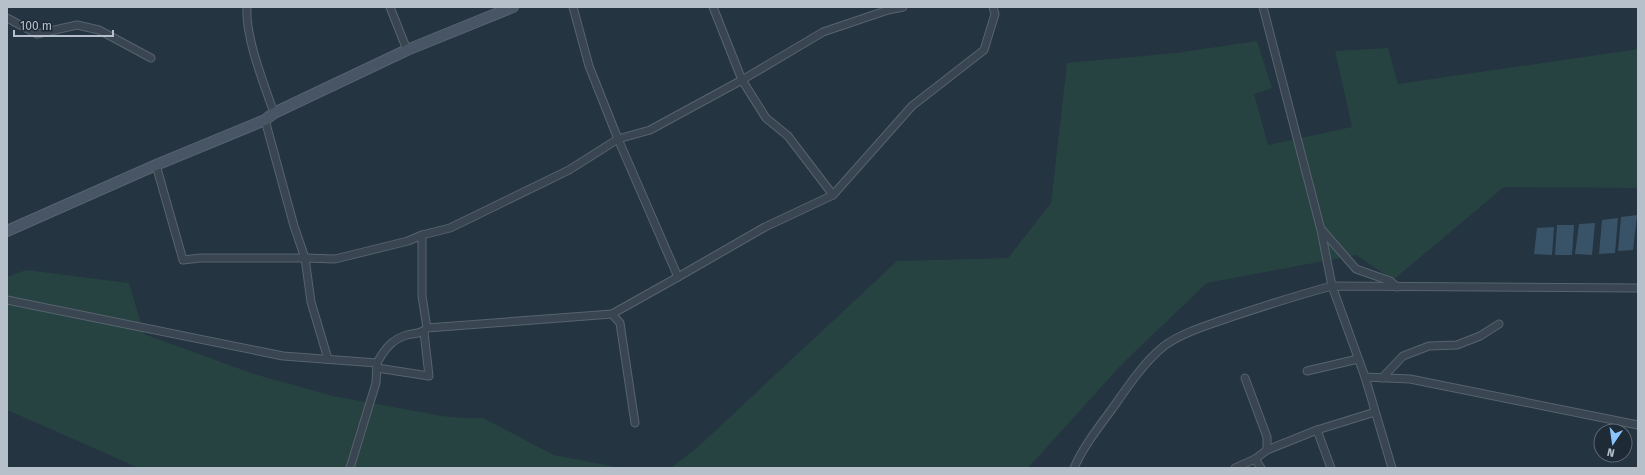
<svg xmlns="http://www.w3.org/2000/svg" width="1645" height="475" font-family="'Fira Sans',sans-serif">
	<rect width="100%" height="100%" fill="#243441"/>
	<g fill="#264241">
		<polygon points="1257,41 1272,88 1254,94 1268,145 1352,127 1335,51 1388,48 1398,84 1638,49 1638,188 1504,187 1393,280 1356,255 1207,283 1124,362 1028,468 671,468 700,445 897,261 1008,258 1051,203 1067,63 1176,53"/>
		<polygon points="26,270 129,283 144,334 254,374 333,396 442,416 462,418 483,418 554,455 621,468 139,468 7,410 7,277"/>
	</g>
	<g fill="#385368">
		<polygon points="1637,215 1633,250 1618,251 1621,217"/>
		<polygon points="1618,218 1615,253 1599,254 1602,220"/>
		<polygon points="1595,223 1592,255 1575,254 1579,224"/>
		<polygon points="1557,225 1574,225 1572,255 1555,255"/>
		<polygon points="1554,227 1552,255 1534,254 1537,228"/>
	</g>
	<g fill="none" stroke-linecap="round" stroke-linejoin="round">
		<defs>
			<g id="street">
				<path d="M247,7C245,37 264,84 274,113"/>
				<polyline points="390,7 407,50"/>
				<polyline points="573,7 589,66 618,139 678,277 765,227 833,195 912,106 984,50 995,14 993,7"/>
				<polyline points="713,7 742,80 766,118 788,136 833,195"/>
				<polyline points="1263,7 1321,230 1332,286 1365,377 1392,468"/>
				<polyline points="7,18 37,34 77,25 99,30 151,58"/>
				<polyline points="265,120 294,226 305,258 311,302 328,359"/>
				<polyline points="156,165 183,260 200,258 305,258 335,259 408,241 422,235 450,228 569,170 618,139 650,130 742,80 823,32 888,10 903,7"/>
				<polyline points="1322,230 1356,269 1390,281 1397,287"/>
				<polyline points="422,235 422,296 427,328"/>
				<path d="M7,300L283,356L377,363C384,350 392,339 407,335C414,333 422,334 427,328L612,314L678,277"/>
				<polyline points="612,314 620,323 635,423"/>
				<polyline points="377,368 429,376 424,332"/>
				<polyline points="1307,371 1358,359"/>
				<polyline points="1365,377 1410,379 1638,425"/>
				<polyline points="1245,378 1267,437 1267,450"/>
				<polyline points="1382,378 1403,356 1429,346 1457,345 1480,336 1499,324"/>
				<polyline points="1317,430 1331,468"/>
				<polyline points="1255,459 1261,468"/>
				<polyline points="350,468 376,383 377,363"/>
				<path d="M1074,468C1083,447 1098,428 1112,409C1127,388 1143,363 1164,346C1183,332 1209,325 1231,317C1264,306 1298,295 1332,286L1638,288"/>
				<polyline points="1235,468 1255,459 1267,450 1317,430 1375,412"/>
			</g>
			<polyline id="secondary" points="7,231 156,165 265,120 274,113 407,50 513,7"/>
		</defs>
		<use href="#street" stroke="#57636e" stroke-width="9"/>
		<use href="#secondary" stroke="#57636e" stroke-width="12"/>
		<use href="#street" stroke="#394651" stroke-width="7"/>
		<use href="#secondary" stroke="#475564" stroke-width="10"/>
	</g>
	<rect width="1645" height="475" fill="none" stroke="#b5c0cb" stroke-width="16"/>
	<g transform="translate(1613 443) rotate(193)"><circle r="19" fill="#1e2b36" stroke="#5a6772"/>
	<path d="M0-3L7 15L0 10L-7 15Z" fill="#8ac5fb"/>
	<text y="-6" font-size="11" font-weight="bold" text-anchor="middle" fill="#b5c0cb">N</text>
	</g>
	<path d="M14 30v6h99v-6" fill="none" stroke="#b5c0cb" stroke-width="2"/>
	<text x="20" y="30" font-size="12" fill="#b5c0cb" stroke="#1e2b36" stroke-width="3" paint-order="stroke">100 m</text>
</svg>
